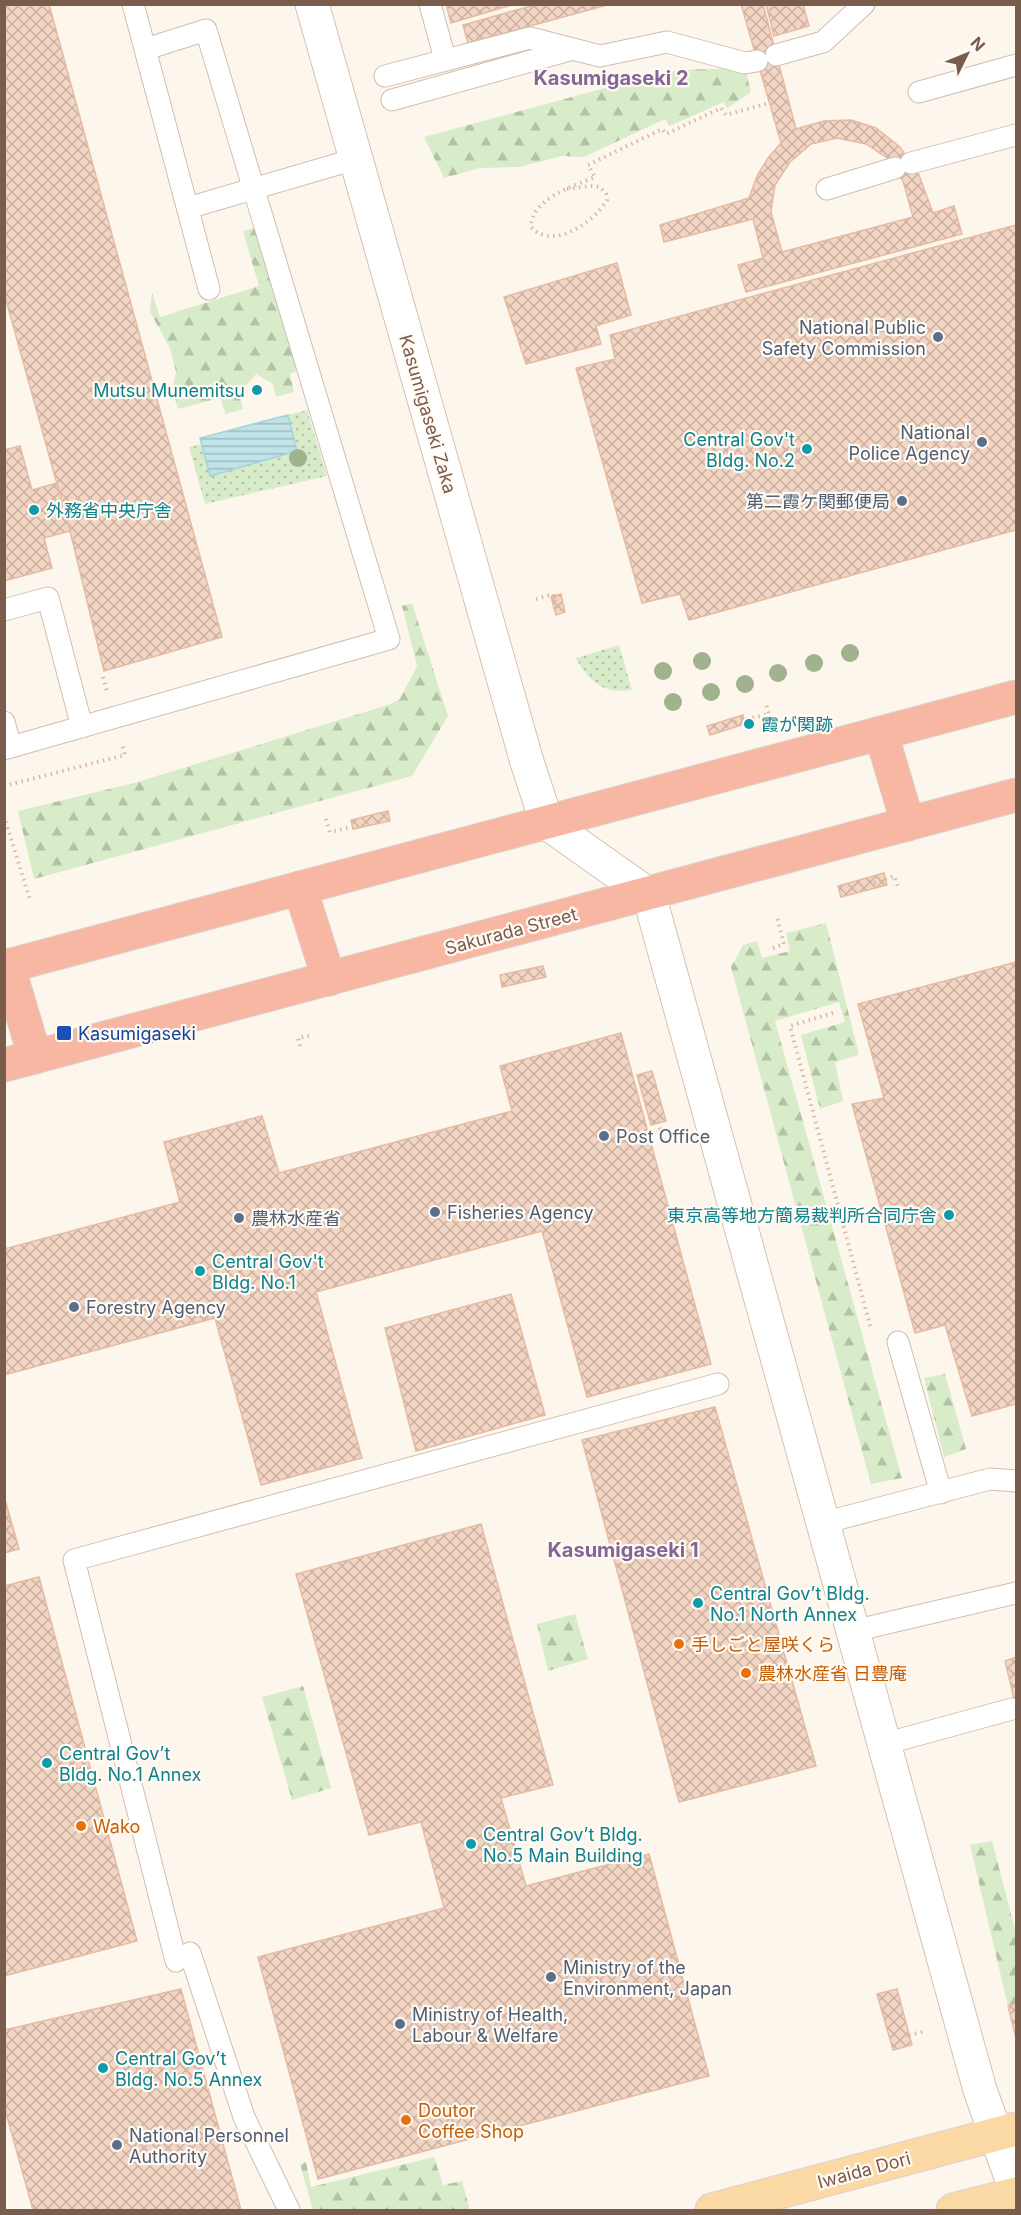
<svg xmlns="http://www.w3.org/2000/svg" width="1021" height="2215" font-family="Inter,'Noto Sans JP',sans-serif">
	<defs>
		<pattern id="grass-dots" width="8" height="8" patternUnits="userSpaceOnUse" patternTransform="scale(1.5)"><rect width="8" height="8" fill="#d8ecc9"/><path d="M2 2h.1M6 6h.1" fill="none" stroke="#b4c2a5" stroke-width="1.8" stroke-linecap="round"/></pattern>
		<pattern id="forest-firs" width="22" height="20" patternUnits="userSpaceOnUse" patternTransform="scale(1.5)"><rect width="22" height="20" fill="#d8ecc9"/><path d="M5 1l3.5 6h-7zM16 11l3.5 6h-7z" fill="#b4c2a5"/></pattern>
		<pattern id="water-rules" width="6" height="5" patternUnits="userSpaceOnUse" patternTransform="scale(1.5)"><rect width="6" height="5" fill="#bfe3e8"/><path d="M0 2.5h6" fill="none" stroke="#a0bbbe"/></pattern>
		<pattern id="building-cross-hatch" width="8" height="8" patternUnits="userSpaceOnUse" patternTransform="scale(1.5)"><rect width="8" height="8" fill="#f3d5c3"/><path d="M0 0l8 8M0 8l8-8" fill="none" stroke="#cab0a1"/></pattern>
	</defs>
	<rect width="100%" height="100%" fill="#fdf6ec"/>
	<g fill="url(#grass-dots)">
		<polygon points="307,410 327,476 205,504 189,447 201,444 210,475 296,451 288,415"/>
		<path d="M619,645L632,690C625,690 617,692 612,690C595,687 583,672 576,658Z"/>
	</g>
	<g fill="url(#forest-firs)">
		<polygon points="745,68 751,92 727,108 724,102 670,126 665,119 584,157 562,156 519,167 480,168 444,178 424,137 642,78 678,70"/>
		<polygon points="258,227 299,370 290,374 294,392 276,397 273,384 256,374 239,394 243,409 226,414 220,398 178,409 172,389 176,372 170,348 150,312 152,293 160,317 259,286 243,231"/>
		<polygon points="412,603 448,716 412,776 34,879 18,811 138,782 388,705 400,699 417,666 402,606"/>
		<polygon points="826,923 859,1055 835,1062 843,1101 820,1109 801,1035 845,1022 839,1002 775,1021 902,1478 871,1484 731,967 743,945 757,941 762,958 790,951 786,933"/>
		<polygon points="945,1374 966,1449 944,1457 924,1378"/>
		<polygon points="575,1614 588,1659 548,1671 537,1624"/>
		<polygon points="303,1686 331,1788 292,1800 262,1697"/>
		<polygon points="992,1841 1016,1933 1016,2004 1008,2006 970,1845"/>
		<polygon points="434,2157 443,2185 462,2181 470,2210 313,2210 300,2164 306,2162 311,2187"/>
	</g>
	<polygon fill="url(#water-rules)" stroke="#a5d3da" stroke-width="1.5" points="288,415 297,451 210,476 200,438"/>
	<g fill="url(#building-cross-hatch)" stroke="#e6bba3" stroke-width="1.5" fill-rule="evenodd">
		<polygon points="4,4 49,4 222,637 104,671 70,531 4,293"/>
		<polygon points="446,4 515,4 451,23"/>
		<polygon points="538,4 611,4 468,43 463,25"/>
		<path d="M741,4H763L796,129L824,121L851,120L876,128L900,147L919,175L933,213L954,206L962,234L746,292L738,265L763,258L753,219L664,242L660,225L749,198L757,176L768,158L781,143ZM837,138L866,144L887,158L903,181L913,217L782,252L771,212L775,185L790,162L811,144Z"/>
		<polygon points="766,4 803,4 809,26 774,36"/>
		<polygon points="1016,225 1016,530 689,620 680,594 642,603 576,368 615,359 610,335"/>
		<polygon points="617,263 631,315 596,326 601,344 526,364 504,297"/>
		<polygon points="20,446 32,490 57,483 70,531 44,538 52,568 4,581 4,450"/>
		<polygon points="561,594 565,612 556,615 551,597"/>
		<polygon points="743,715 745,724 710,735 707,726"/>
		<polygon points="388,811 390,821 353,829 351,820"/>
		<polygon points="884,873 887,885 841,897 838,886"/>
		<polygon points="1016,962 1016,1404 972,1416 945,1325 915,1333 852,1104 884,1098 858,1004"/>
		<polygon points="543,966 546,977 502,987 500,975"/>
		<polygon points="621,1033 711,1364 587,1397 542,1231 316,1292 362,1458 261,1485 215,1318 4,1375 4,1249 180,1202 164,1142 262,1116 279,1173 512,1111 500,1066"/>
		<polygon points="652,1071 666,1121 651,1125 637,1075"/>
		<polygon points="511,1294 545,1415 416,1451 385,1328"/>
		<polygon points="715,1407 816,1766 679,1802 582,1440"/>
		<polygon points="4,1496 19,1549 4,1553"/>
		<polygon points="481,1524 553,1785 501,1798 526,1886 649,1854 709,2076 318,2179 258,1957 444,1908 421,1822 369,1835 296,1574"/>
		<polygon points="39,1577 137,1941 4,1976 4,1586"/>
		<polygon points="1016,1657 1016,1707 1005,1661"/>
		<polygon points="181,1989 241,2210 33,2210 4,2106 4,2030"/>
		<polygon points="897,1989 912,2045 893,2050 877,1994"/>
		<polygon points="1016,2004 1016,2038 1008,2006"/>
	</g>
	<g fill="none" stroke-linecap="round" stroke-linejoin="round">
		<defs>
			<g id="lane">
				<polyline points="133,4 209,289"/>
				<polyline points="430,4 445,59"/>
				<polyline points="776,55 823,42 864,4"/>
				<polyline points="385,76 530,38 600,56 667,42 745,63 757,61"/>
				<polyline points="919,92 1016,65"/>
				<polyline points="392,100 570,50"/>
				<polyline points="911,163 1016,135"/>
				<polyline points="827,189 895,168"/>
				<polyline points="188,208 355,159"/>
				<polyline points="4,610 48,598 82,727"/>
				<polyline points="4,722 11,747"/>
				<polyline points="4,749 389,639 206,30 146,49"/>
				<polyline points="898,1342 941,1493"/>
				<polyline points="823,1523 990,1479 1016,1481"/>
				<polyline points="853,1631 1016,1593"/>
				<polyline points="884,1744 1012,1709"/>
				<polyline points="190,1953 244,2117 289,2210"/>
				<polyline points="176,1961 74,1560 718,1384"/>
			</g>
			<polyline id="secondary" points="312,4 527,762 547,823 649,895 980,2090 1016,2191"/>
			<g id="primary">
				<polyline points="712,2210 1016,2129"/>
				<polyline points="953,2210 1016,2194"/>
			</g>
			<g id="highway">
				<polyline points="881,733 908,824"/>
				<polyline points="300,888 329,979"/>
				<polyline points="8,966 35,1057"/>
				<polyline points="4,967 1016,697"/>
				<polyline points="4,1065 1016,795"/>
			</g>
		</defs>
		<use href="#lane" stroke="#d1beb0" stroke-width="23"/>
		<use href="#secondary" stroke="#d6c0b0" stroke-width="35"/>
		<use href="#primary" stroke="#dad1cd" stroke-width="35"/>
		<use href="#highway" stroke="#dad1cd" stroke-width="35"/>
		<g stroke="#d9b8a5" stroke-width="4" stroke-dasharray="1.5 4.5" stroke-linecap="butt">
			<path d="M567,189L591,186L600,187L606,194L607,200C594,222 553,251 531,227C531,199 573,186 595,177L588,165L662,129L666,134L721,108L726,115L769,103"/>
			<polyline points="536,599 553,594 558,610"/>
			<polyline points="103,677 107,691"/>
			<polyline points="735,722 769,714 766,704"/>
			<polyline points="4,786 125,755 122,744"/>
			<polyline points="4,816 30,900"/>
			<polyline points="326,819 330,832 351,827"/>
			<polyline points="874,883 894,876 898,886"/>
			<polyline points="773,948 784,944 777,918"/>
			<polyline points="833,1013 790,1026 871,1329"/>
			<polyline points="300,1046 298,1038 309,1036"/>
			<polyline points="658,1122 664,1140 680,1136"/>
			<polyline points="909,2035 926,2031"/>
		</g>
		<use href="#lane" stroke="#fff" stroke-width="21"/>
		<use href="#secondary" stroke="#fff" stroke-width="33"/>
		<use href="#primary" stroke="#fbd9a5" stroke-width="33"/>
		<use href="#highway" stroke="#f7b7a3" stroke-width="33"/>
	</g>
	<g fill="#a0b28e">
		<circle cx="298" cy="458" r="9"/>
		<circle cx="850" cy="653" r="9"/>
		<circle cx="702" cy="661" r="9"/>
		<circle cx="814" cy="663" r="9"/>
		<circle cx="663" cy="671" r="9"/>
		<circle cx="778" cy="673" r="9"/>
		<circle cx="745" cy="684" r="9"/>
		<circle cx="711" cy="692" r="9"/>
		<circle cx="673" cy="702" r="9"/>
	</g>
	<g fill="#5c6f8a" stroke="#fffaf3" stroke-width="2">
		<circle cx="938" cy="337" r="6"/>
		<circle cx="982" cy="442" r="6"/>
		<circle cx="902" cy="501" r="6"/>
		<circle cx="604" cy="1136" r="6"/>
		<circle cx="435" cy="1212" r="6"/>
		<circle cx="239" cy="1218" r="6"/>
		<circle cx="74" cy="1307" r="6"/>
		<circle cx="551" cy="1977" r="6"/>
		<circle cx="400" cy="2024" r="6"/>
		<circle cx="117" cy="2145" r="6"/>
	</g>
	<g fill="#0f9aa8" stroke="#fffaf3" stroke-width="2">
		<circle cx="257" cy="390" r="6"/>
		<circle cx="807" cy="449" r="6"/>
		<circle cx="34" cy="510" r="6"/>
		<circle cx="749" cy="724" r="6"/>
		<circle cx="949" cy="1215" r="6"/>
		<circle cx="200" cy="1271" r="6"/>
		<circle cx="698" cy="1603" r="6"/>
		<circle cx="47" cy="1763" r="6"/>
		<circle cx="471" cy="1844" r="6"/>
		<circle cx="103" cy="2068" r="6"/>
	</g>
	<rect fill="#1a4fb4" stroke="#fffaf3" stroke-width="2" x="56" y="1025" width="16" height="16" rx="3"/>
	<g fill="#e8710a" stroke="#fffaf3" stroke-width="2">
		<circle cx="679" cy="1644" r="6"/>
		<circle cx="746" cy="1673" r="6"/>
		<circle cx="81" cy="1826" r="6"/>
		<circle cx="406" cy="2120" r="6"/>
	</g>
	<g text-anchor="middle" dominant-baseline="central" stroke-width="4.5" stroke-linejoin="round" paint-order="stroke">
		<g font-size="18" fill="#4e5e75" stroke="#fffaf3" text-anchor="start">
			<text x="926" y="327" text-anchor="end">National Public<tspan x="926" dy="21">Safety Commission</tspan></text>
			<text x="970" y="432" text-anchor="end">National<tspan x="970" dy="21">Police Agency</tspan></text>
			<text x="890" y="501" text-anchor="end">第二霞ケ関郵便局</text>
			<text x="616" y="1136">Post Office</text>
			<text x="447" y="1212">Fisheries Agency</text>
			<text x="251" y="1218">農林水産省</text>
			<text x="86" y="1307">Forestry Agency</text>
			<text x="563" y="1967">Ministry of the<tspan x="563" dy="21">Environment, Japan</tspan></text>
			<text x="412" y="2014">Ministry of Health,<tspan x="412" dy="21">Labour &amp; Welfare</tspan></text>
			<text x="129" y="2135">National Personnel<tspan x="129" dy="21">Authority</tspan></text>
		</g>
		<g font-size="18" fill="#0d838f" stroke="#fffaf3" text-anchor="start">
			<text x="245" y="390" text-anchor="end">Mutsu Munemitsu</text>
			<text x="795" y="439" text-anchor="end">Central Gov't<tspan x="795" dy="21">Bldg. No.2</tspan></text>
			<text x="46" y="510">外務省中央庁舎</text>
			<text x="761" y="724">霞が関跡</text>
			<text x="937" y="1215" text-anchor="end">東京高等地方簡易裁判所合同庁舎</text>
			<text x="212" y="1261">Central Gov't<tspan x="212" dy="21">Bldg. No.1</tspan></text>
			<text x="710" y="1593">Central Gov’t Bldg.<tspan x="710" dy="21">No.1 North Annex</tspan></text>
			<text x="59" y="1753">Central Gov’t<tspan x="59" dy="21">Bldg. No.1 Annex</tspan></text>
			<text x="483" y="1834">Central Gov’t Bldg.<tspan x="483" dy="21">No.5 Main Building</tspan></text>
			<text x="115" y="2058">Central Gov’t<tspan x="115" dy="21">Bldg. No.5 Annex</tspan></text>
		</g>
		<g font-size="18" fill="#7a5c4d" stroke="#fffaf3">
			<text transform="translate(428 414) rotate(74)">Kasumigaseki Zaka</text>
			<text transform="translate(511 931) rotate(-15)">Sakurada Street</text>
			<text transform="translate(864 2170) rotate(-15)">Iwaida Dori</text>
		</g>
		<g font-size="18" fill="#164399" stroke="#fffaf3" text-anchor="start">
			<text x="78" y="1033">Kasumigaseki</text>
		</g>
		<g font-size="18" fill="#c56008" stroke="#fffaf3" text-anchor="start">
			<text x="691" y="1644">手しごと屋咲くら</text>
			<text x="758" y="1673">農林水産省 日豊庵</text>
			<text x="93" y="1826">Wako</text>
			<text x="418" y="2110">Doutor<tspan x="418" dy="21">Coffee Shop</tspan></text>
		</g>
		<g font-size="20" font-weight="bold" fill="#846695" stroke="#fffaf3">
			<text x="611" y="78">Kasumigaseki 2</text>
			<text x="623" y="1550">Kasumigaseki 1</text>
		</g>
	</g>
	<rect width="1021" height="2215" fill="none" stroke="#7a5c4d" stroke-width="12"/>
	<g transform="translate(967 54) rotate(47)" stroke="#fffaf3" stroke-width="4.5" paint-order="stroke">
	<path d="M0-4.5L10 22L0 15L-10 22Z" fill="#7a5c4d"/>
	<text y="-9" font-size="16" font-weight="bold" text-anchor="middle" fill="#7a5c4d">N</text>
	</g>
</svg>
